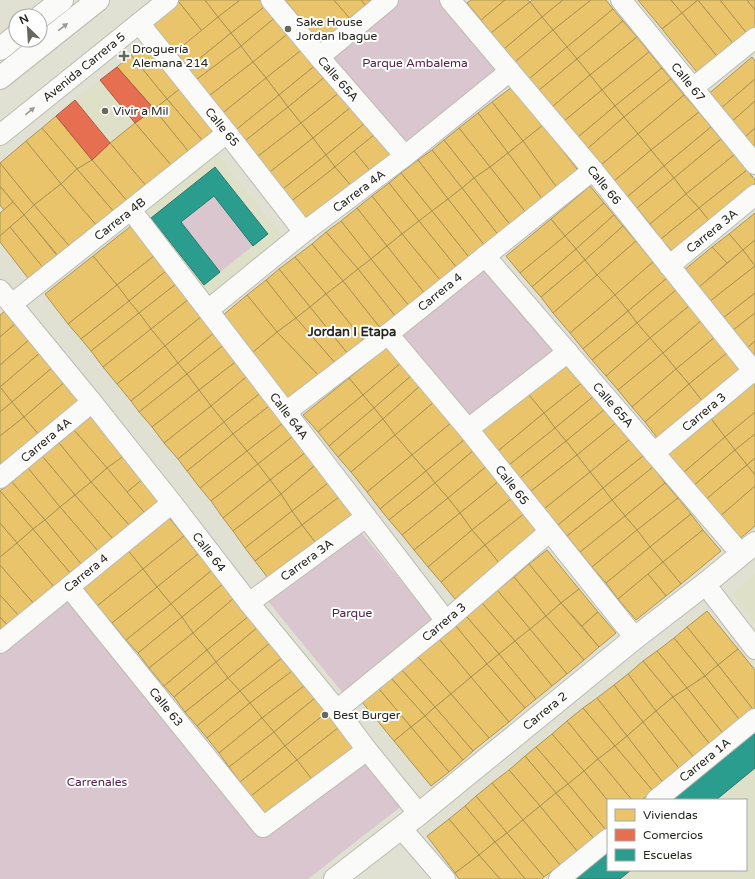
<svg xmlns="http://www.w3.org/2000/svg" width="755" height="879" font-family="'Varela Round',sans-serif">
	<rect width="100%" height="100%" fill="#e0e1d3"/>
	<g fill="#dee1c8">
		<polygon points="100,80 135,123 110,143 75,100"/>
		<polygon points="218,155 283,238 204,300 139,216"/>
		<polygon points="755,574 755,623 733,593"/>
		<polygon points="755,726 755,879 568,879 608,870 746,870 746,800 665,800"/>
	</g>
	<g fill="#dac6cf">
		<polygon points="396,0 444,0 503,71 407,150 328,58"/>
		<polygon points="214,196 253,246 220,272 181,222"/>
		<polygon points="483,263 555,349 467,422 395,335"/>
		<polygon points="357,527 437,625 347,698 267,600"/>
		<polygon points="70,593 262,835 364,754 404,804 308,879 0,879 0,648"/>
	</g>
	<g fill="#e9c46a" stroke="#ae9553">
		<polygon points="179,0 205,0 218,17 202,31 178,1"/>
		<polygon points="205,0 240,0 218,17"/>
		<polygon points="240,0 265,0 268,4 231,33 218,17"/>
		<polygon points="285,0 334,0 352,21 323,46"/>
		<polygon points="334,0 361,0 368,8 352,21"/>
		<polygon points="361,0 378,0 368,8"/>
		<polygon points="471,0 505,0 481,20 467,3"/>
		<polygon points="505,0 528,0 530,2 491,33 481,20"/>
		<polygon points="532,0 563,0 542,17 530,2"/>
		<polygon points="563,0 591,0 553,30 542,17"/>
		<polygon points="591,0 606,0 613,9 567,47 553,30"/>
		<polygon points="638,0 671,0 682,13 662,29"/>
		<polygon points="671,0 698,0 682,13"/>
		<polygon points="698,0 736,47 720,60 682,13"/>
		<polygon points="698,0 720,0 749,36 736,47"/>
		<polygon points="720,0 747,0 755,10 755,31 749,36"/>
		<polygon points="747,0 755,0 755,10"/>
		<polygon points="178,1 202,31 170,56 146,26"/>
		<polygon points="530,2 542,17 504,49 491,33"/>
		<polygon points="268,4 277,16 241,46 231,33"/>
		<polygon points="613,9 623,21 577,59 567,47"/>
		<polygon points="682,13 720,60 700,76 662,29"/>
		<polygon points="277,16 290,32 253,62 241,46"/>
		<polygon points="218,17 231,33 183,72 170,56"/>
		<polygon points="542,17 553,30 515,62 504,49"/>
		<polygon points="623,21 637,37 590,75 577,59"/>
		<polygon points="553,30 567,47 529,79 515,62"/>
		<polygon points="290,32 304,48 266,78 253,62"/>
		<polygon points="231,33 241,46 192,83 183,72"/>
		<polygon points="637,37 649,52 602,90 590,75"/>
		<polygon points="146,43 182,87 167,99 131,55"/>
		<polygon points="241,46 253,62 205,99 192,83"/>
		<polygon points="567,47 577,59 538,91 529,79"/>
		<polygon points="304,48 317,64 279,95 266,78"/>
		<polygon points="649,52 662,68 615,106 602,90"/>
		<polygon points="131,55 167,99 154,109 117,67"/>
		<polygon points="752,57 755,61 755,79 719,110 706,96"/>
		<polygon points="577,59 590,75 552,107 538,91"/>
		<polygon points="253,62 266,78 219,116 205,99"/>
		<polygon points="317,64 326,76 288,107 279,95"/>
		<polygon points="662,68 671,79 624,117 615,106"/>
		<polygon points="590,75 602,90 564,121 552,107"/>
		<polygon points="326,76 340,92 301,123 288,107"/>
		<polygon points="266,78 279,95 232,133 219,116"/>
		<polygon points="671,79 684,95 638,134 624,117"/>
		<polygon points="755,79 755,101 730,123 719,110"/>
		<polygon points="182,87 216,128 202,140 167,99"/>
		<polygon points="512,87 543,125 523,141 492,102"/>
		<polygon points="602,90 615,106 578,137 564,121"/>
		<polygon points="340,92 351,107 313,138 301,123"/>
		<polygon points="279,95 288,107 241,144 232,133"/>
		<polygon points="684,95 699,112 651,150 638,134"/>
		<polygon points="167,99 202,140 188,151 154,109"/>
		<polygon points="755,101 755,128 743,139 730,123"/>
		<polygon points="492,102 523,141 508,153 478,113"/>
		<polygon points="615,106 624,117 587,149 578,137"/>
		<polygon points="288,107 301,123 253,160 241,144"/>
		<polygon points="351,107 365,123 326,155 313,138"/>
		<polygon points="154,109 188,151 171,165 135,123"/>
		<polygon points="699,112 711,127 664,166 651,150"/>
		<polygon points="478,113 508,153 490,167 459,128"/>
		<polygon points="56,116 92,160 77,169 42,128"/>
		<polygon points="624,117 638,134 601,165 587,149"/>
		<polygon points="135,123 171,165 147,187 110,143"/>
		<polygon points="301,123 313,138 266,175 253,160"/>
		<polygon points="365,123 374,135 335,167 326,155"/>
		<polygon points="543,125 580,173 558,189 523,141"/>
		<polygon points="711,127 721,139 674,178 664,166"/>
		<polygon points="42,128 77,169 61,184 26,141"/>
		<polygon points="459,128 490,167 474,178 444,140"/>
		<polygon points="755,128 755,153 743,139"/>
		<polygon points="638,134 651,150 614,181 601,165"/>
		<polygon points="374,135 392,157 372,173 354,151"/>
		<polygon points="313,138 326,155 279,192 266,175"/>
		<polygon points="721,139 734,155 686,194 674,178"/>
		<polygon points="444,140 474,178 462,188 432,150"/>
		<polygon points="26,141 61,184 34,205 0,163"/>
		<polygon points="523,141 558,189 543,200 508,153"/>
		<polygon points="110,143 147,187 128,202 92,160"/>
		<polygon points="432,150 462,188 448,199 418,160"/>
		<polygon points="651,150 664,166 627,197 614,181"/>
		<polygon points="354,151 372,173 353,188 335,167"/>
		<polygon points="508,153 543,200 527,214 490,167"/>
		<polygon points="326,155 335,167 289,203 279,192"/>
		<polygon points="734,155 747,170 699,208 686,194"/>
		<polygon points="92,160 128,202 114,212 77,169"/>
		<polygon points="418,160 448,199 432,211 401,173"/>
		<polygon points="0,163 34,205 24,215 0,186"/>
		<polygon points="664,166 674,178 637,208 627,197"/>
		<polygon points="335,167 353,188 306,225 289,203"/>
		<polygon points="490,167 527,214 511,226 474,178"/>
		<polygon points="77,169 114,212 97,226 61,184"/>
		<polygon points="747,170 755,180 755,187 711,223 699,208"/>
		<polygon points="401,173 432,211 419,221 389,183"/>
		<polygon points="474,178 511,226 499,236 462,188"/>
		<polygon points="674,178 686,194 650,224 637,208"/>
		<polygon points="389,183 419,221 402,234 372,196"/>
		<polygon points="61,184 97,226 71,248 34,205"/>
		<polygon points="0,186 13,202 4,210 0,205"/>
		<polygon points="590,186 604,203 565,236 551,219"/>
		<polygon points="462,188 499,236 485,246 448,199"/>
		<polygon points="686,194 699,208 661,239 650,224"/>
		<polygon points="372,196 402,234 387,246 357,208"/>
		<polygon points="448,199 485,246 472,261 432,211"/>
		<polygon points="13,202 24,215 0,236 0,213"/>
		<polygon points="604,203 614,215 576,249 565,236"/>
		<polygon points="34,205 71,248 60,258 24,215"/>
		<polygon points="357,208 387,246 371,259 341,221"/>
		<polygon points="699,208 711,223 674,253 661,239"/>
		<polygon points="432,211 472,261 457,268 419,221"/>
		<polygon points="755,213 755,240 743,250 729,234"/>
		<polygon points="24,215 59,258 45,270 10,227"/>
		<polygon points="614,215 623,226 585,260 576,249"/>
		<polygon points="551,219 565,236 520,273 506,256"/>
		<polygon points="341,221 371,259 358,269 326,232"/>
		<polygon points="419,221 457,268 441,281 402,234"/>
		<polygon points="131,226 154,256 117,285 93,256"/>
		<polygon points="623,226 636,241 597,275 585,260"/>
		<polygon points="10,227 45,270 31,282 0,242 0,236"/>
		<polygon points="326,232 358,269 343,281 312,244"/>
		<polygon points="402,234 441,281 425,294 387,246"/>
		<polygon points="729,234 743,250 727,263 712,247"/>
		<polygon points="565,236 576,249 532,287 520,273"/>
		<polygon points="755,240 755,266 743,250"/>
		<polygon points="636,241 653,262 615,295 597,275"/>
		<polygon points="312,244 343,281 326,294 295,257"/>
		<polygon points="387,246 425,294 409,306 371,259"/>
		<polygon points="712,247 727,263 698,288 683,271"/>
		<polygon points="576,249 585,260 541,297 532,287"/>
		<polygon points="743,250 755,266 709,302 698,288"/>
		<polygon points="93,256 117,285 68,324 45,294"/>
		<polygon points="154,256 166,271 129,301 117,285"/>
		<polygon points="295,257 326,294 310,307 279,269"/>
		<polygon points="371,259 409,306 396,317 358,269"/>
		<polygon points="585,260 597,275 553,313 541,297"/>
		<polygon points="653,262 667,278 628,311 615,295"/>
		<polygon points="755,266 755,293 723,318 709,302"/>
		<polygon points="279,269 310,307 296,318 266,280"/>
		<polygon points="358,269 396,317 381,329 343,281"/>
		<polygon points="166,271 176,284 139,313 129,301"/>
		<polygon points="597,275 615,295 570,333 553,313"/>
		<polygon points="667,278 676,290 637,323 628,311"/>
		<polygon points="266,280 296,318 277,332 247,295"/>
		<polygon points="343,281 381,329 364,341 326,294"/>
		<polygon points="176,284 189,299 151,329 139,313"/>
		<polygon points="117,285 129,301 81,339 68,324"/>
		<polygon points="676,290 689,306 650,338 637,323"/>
		<polygon points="755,293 755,313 732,331 723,318"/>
		<polygon points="326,294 364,341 348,354 310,307"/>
		<polygon points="247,295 277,332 252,353 222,316"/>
		<polygon points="615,295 628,311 583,349 570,333"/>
		<polygon points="189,299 202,316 165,346 151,329"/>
		<polygon points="129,301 139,313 91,351 81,339"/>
		<polygon points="689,306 702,320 663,353 650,338"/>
		<polygon points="310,307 348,354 336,364 296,318"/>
		<polygon points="6,310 16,323 0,337 0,315"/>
		<polygon points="628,311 637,323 592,360 583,349"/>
		<polygon points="139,313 151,329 103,367 91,351"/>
		<polygon points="755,313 755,341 747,348 732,331"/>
		<polygon points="202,316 215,332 178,363 165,346"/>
		<polygon points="296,318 336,364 320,377 277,332"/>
		<polygon points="702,320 715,337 676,369 663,353"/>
		<polygon points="16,323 30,339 0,365 0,337"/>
		<polygon points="637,323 650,338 606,376 592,360"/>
		<polygon points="151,329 165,346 117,384 103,367"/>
		<polygon points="215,332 225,344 187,374 178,363"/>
		<polygon points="277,332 320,377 290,401 252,353"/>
		<polygon points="715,337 728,352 689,384 676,369"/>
		<polygon points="650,338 663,353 618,390 606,376"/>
		<polygon points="30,339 41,352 0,387 0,365"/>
		<polygon points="755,341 755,358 747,348"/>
		<polygon points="225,344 238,360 199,390 187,374"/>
		<polygon points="165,346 178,363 131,401 117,384"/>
		<polygon points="388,346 402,362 363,395 349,378"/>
		<polygon points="41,352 53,367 12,402 0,387"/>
		<polygon points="728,352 742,369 703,402 689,384"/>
		<polygon points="663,353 676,369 632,407 618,390"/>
		<polygon points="238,360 250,374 211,406 199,390"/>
		<polygon points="402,362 412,375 374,408 363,395"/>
		<polygon points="567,362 583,382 544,413 528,394"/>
		<polygon points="178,363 187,374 139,412 131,401"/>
		<polygon points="53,367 66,381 24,417 12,402"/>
		<polygon points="676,369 689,384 645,422 632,407"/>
		<polygon points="187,374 199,390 152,427 139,412"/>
		<polygon points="250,374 263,391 224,422 211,406"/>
		<polygon points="412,375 421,385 383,419 374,408"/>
		<polygon points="349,378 363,395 318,432 303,415"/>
		<polygon points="752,379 755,383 755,412 725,437 709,416"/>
		<polygon points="66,381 82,399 39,435 24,417"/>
		<polygon points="583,382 594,396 555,428 544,413"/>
		<polygon points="689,384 703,402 658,439 645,422"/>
		<polygon points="421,385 434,402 395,435 383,419"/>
		<polygon points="0,387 12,402 0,412"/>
		<polygon points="199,390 211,406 164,443 152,427"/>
		<polygon points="263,391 273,403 233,434 224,422"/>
		<polygon points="528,394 544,413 498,451 482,431"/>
		<polygon points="363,395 374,408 329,446 318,432"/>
		<polygon points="594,396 605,409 566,441 555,428"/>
		<polygon points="12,402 24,417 0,436 0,412"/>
		<polygon points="434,402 451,423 412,455 395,435"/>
		<polygon points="273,403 287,420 247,451 233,434"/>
		<polygon points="211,406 224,422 178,459 164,443"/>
		<polygon points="374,408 383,419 338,457 329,446"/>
		<polygon points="605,409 616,423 577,455 566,441"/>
		<polygon points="755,412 755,434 735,450 725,437"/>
		<polygon points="544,413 555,428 509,465 498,451"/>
		<polygon points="92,416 125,455 107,468 74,430"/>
		<polygon points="709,416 725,437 683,473 665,452"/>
		<polygon points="24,417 39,435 0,467 0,436"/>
		<polygon points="383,419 395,435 351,472 338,457"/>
		<polygon points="287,420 297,433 258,464 247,451"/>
		<polygon points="224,422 233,434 187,471 178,459"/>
		<polygon points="451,423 465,439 426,471 412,455"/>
		<polygon points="616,423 630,439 590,472 577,455"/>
		<polygon points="555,428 566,441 520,478 509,465"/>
		<polygon points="74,430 107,468 91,482 59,443"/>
		<polygon points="297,433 310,449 270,480 258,464"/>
		<polygon points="233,434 247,451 200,488 187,471"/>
		<polygon points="755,434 755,458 747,465 735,450"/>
		<polygon points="395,435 412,455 367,492 351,472"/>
		<polygon points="725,437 735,450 692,487 683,473"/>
		<polygon points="465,439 474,450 435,483 426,471"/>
		<polygon points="630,439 643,456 603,488 590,472"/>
		<polygon points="566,441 577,455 531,491 520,478"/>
		<polygon points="59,443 91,482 75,495 42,456"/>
		<polygon points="310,449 319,462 281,494 270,480"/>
		<polygon points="474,450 487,466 448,498 435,483"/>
		<polygon points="735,450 747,465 704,501 692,487"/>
		<polygon points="247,451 258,464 211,501 200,488"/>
		<polygon points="125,455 144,478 127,492 107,468"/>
		<polygon points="412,455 426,471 380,509 367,492"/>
		<polygon points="577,455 590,472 544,509 531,491"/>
		<polygon points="42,456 75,495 60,507 28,468"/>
		<polygon points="643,456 653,467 612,500 603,488"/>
		<polygon points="755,458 755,475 747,465"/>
		<polygon points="319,462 332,480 292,511 281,494"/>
		<polygon points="258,464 270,480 223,518 211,501"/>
		<polygon points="747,465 755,475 755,486 718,518 704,501"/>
		<polygon points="487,466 499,481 460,513 448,498"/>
		<polygon points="653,467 665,483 625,516 612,500"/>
		<polygon points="28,468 60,507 45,520 12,482"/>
		<polygon points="107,468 144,512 129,525 91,482"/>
		<polygon points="426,471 435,483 389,520 380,509"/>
		<polygon points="590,472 603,488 558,525 544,509"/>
		<polygon points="144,478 161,499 144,512 127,492"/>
		<polygon points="270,480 281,494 233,531 223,518"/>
		<polygon points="332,480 343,494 302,525 292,511"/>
		<polygon points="499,481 512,498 472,530 460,513"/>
		<polygon points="12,482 45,520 33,529 0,491"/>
		<polygon points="91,482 129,525 113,539 75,495"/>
		<polygon points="435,483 448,498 402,535 389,520"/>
		<polygon points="665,483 678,498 637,530 625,516"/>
		<polygon points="755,486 755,526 737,541 718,518"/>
		<polygon points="603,488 612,500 567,536 558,525"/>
		<polygon points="0,491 33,529 17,543 0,523"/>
		<polygon points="281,494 292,511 245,548 233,531"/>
		<polygon points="343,494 359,515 318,546 302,525"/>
		<polygon points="75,495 113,539 98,551 60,507"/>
		<polygon points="448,498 460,513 414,550 402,535"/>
		<polygon points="512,498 525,513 485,545 472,530"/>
		<polygon points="678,498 691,514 650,547 637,530"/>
		<polygon points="612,500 625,516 580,552 567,536"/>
		<polygon points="60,507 98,551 82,565 45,520"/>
		<polygon points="292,511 302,525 255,561 245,548"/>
		<polygon points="460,513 472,530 428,567 414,550"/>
		<polygon points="525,513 539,531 499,563 485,545"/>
		<polygon points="691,514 703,530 663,562 650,547"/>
		<polygon points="167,515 184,536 143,569 127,549"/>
		<polygon points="625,516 637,530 592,567 580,552"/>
		<polygon points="45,520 82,565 71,574 33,529"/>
		<polygon points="0,523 17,543 0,557"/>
		<polygon points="302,525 318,546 271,582 255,561"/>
		<polygon points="33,529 71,574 54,587 17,543"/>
		<polygon points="472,530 485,545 441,582 428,567"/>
		<polygon points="637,530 650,547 606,583 592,567"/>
		<polygon points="703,530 721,551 681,584 663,562"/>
		<polygon points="184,536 198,554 157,587 143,569"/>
		<polygon points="17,543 54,587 34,604 0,565 0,557"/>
		<polygon points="485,545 499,563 455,599 441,582"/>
		<polygon points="650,547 663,562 618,599 606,583"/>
		<polygon points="127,549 143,569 97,606 81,586"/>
		<polygon points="547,550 579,589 561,603 529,564"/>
		<polygon points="198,554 212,570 171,604 157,587"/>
		<polygon points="663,562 681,584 666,596 648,574"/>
		<polygon points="529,564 561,603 546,616 514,577"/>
		<polygon points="0,565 34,604 19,616 0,595"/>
		<polygon points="143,569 157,587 112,623 97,606"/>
		<polygon points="212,570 223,584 182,617 171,604"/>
		<polygon points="648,574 666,596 636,620 618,599"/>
		<polygon points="514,577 546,616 530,629 497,590"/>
		<polygon points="223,584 234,598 193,633 182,617"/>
		<polygon points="157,587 171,604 126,640 112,623"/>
		<polygon points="579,589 598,612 582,626 561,603"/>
		<polygon points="497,590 530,629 515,641 482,603"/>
		<polygon points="0,595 19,616 8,626 0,617"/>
		<polygon points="234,598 249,616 207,650 193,633"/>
		<polygon points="482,603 515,641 499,654 466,616"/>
		<polygon points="561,603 599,647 584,660 546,616"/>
		<polygon points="171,604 182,617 138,653 126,640"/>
		<polygon points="707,611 738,649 718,665 687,627"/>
		<polygon points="598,612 616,633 599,647 582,626"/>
		<polygon points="249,616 258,627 216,662 207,650"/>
		<polygon points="466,616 499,654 487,664 455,625"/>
		<polygon points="546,616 584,660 567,674 530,629"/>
		<polygon points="0,617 8,626 0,632"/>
		<polygon points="182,617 193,633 149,668 138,653"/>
		<polygon points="455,625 487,664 471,677 439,639"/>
		<polygon points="258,627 270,643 228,678 216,662"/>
		<polygon points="687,627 718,665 705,676 674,638"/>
		<polygon points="530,629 567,674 552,686 515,641"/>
		<polygon points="193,633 207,650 164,686 149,668"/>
		<polygon points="674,638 705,676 687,688 657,651"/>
		<polygon points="439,639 471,677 451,694 418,657"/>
		<polygon points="515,641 552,686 536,699 499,654"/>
		<polygon points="270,643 282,658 240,691 228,678"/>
		<polygon points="738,649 755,670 755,712 718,665"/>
		<polygon points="207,650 216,662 174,697 164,686"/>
		<polygon points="657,651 687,688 673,697 643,661"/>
		<polygon points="499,654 536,699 525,708 487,664"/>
		<polygon points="418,657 451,694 435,707 402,670"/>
		<polygon points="282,658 292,671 250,703 240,691"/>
		<polygon points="643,661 673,697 656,711 628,674"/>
		<polygon points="216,662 228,678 185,712 174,697"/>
		<polygon points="487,664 525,708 509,722 471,677"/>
		<polygon points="718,665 755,712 742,723 705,676"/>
		<polygon points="402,670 435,707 425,716 391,678"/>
		<polygon points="292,671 304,686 262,718 250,703"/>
		<polygon points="628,674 656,711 643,722 614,685"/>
		<polygon points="705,676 742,723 725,736 687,688"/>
		<polygon points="471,677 509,722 489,738 451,694"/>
		<polygon points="228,678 240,691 197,726 185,712"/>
		<polygon points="391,678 425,716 411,727 379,689"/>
		<polygon points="614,685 643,722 627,736 597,698"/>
		<polygon points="304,686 315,698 274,732 262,718"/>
		<polygon points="687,688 725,736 712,747 673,697"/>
		<polygon points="379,689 411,727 394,741 362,702"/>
		<polygon points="240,691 250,703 207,738 197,726"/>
		<polygon points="451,694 489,738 473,751 435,707"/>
		<polygon points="673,697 712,747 696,760 656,711"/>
		<polygon points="315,698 326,713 285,746 274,732"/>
		<polygon points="597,698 627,736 615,746 583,708"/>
		<polygon points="250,703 262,718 219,753 207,738"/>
		<polygon points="435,707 473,751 463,760 425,716"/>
		<polygon points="583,708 615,746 598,759 567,721"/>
		<polygon points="656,711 696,760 681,771 643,722"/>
		<polygon points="326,713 338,728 297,760 285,746"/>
		<polygon points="425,716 463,760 449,772 411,727"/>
		<polygon points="262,718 274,732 229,767 219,753"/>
		<polygon points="567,721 598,759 584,771 552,734"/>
		<polygon points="643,722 681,771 664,784 627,736"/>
		<polygon points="411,727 449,772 431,786 394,741"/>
		<polygon points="338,728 355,750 314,782 297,760"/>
		<polygon points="274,732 285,746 240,782 229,767"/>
		<polygon points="552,734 584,771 568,784 536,747"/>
		<polygon points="627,736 664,784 653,791 615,746"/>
		<polygon points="285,746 297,760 251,796 240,782"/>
		<polygon points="615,746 653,791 642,800 632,800 598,759"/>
		<polygon points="536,747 568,784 556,793 525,756"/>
		<polygon points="525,756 556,793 540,806 509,770"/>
		<polygon points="598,759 632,800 608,800 608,801 584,771"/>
		<polygon points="297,760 314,782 269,818 251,796"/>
		<polygon points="509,770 540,806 523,820 492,783"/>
		<polygon points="584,771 608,801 608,828 606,830 568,784"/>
		<polygon points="492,783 523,820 507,833 476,796"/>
		<polygon points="568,784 606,830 594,839 556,793"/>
		<polygon points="556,793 594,839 577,851 540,806"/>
		<polygon points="476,796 507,833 495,842 465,806"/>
		<polygon points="465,806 495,842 479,855 449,819"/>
		<polygon points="540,806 577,851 560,865 523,820"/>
		<polygon points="449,819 479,855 455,873 427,836"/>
		<polygon points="523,820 560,865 544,877 507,833"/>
		<polygon points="507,833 544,877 542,879 525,879 495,842"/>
		<polygon points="495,842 525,879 500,879 479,855"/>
		<polygon points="479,855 500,879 459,879 455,873"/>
	</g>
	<g fill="#e76f51" stroke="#ad5941">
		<polygon points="117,67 154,109 135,123 100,80"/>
		<polygon points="75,100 110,143 92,160 56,116"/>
	</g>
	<g fill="#2a9d8f" stroke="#28796d">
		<polygon points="215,167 268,234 253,246 214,196 181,222 220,272 204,285 151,218"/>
		<polygon points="755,728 755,768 716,800 668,800"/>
		<polygon points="608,849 608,870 631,870 620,879 571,879"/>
	</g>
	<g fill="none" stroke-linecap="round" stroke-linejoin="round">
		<defs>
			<g id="minor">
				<polyline points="271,0 319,57 405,156"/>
				<polyline points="450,0 593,170 755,373"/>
				<polyline points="621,0 755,164"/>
				<polyline points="139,23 227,133 304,232"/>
				<polyline points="319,57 388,0"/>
				<polyline points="693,88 755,38"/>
				<polyline points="0,135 168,0"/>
				<polyline points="131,210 446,621"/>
				<polyline points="485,256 741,554"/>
				<polyline points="669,266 755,195"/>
				<polyline points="0,290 92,402 172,503 249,603 337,710 367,750 419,814"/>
				<polyline points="12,304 227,133"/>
				<polyline points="208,310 304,232 405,156 510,71"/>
				<polyline points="388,334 468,429 635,638"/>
				<polyline points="286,412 388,334 593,170"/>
				<polyline points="468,429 568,352"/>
				<polyline points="654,453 753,371"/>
				<polyline points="0,478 92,402"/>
				<polyline points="705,584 755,649"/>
				<polyline points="69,587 263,827 367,750"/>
				<polyline points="249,603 366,517"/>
				<polyline points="0,643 172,503"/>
				<polyline points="337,710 446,621 549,532"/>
				<polyline points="656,800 755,719"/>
				<polyline points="401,828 445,879"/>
				<polyline points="559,879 608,839"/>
			</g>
			<polyline id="tertiary" points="335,879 419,814 635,638 705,584 755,543"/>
			<g id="primary">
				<polyline points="40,17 62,0"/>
				<polyline points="0,49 16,36"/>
				<polyline points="0,78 98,0"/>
			</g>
		</defs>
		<use href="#minor" stroke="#bbbcb1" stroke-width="22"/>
		<use href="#tertiary" stroke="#bbbcb1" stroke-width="24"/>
		<use href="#primary" stroke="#bbbcb1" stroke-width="24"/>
		<use href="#minor" stroke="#fafaf8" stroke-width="20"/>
		<use href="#tertiary" stroke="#fafaf8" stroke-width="22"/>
		<use href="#primary" stroke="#fafaf8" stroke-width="22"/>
	</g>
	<defs><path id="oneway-solid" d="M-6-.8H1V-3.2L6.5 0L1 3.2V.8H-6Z"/></defs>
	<g fill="#9a9b95">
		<use href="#oneway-solid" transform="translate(63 27) rotate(-38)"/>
		<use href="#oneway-solid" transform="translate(30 111) rotate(-39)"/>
	</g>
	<g fill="#66675d" stroke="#fff" stroke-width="1.5">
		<circle cx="288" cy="29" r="4"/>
		<path d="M122 50h4v4h4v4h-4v4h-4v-4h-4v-4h4z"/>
		<circle cx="105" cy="111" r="4"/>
		<circle cx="325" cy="715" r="4"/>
	</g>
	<g text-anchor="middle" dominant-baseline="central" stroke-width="4" stroke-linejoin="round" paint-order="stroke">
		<g font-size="12" fill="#25261d" stroke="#fff" text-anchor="start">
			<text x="296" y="22">Sake House<tspan x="296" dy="14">Jordan Ibague</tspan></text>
			<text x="132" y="49">Droguería<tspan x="132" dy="14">Alemana 214</tspan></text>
			<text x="113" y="111">Vivir a Mil</text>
			<text x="333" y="715">Best Burger</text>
		</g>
		<g font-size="12" fill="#58214d" stroke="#fff">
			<text x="415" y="63">Parque Ambalema</text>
			<text x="352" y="613">Parque</text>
			<text x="97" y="782">Carrenales</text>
		</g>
		<g font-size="12" fill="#25261d" stroke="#fff">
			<text transform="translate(84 67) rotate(-39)">Avenida Carrera 5</text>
			<text transform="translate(338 79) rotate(49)">Calle 65A</text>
			<text transform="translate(688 82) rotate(51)">Calle 67</text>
			<text transform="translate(222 127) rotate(51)">Calle 65</text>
			<text transform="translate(604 185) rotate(51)">Calle 66</text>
			<text transform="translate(359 191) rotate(-37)">Carrera 4A</text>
			<text transform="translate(120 219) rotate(-38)">Carrera 4B</text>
			<text transform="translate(712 231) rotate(-39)">Carrera 3A</text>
			<text transform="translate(440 292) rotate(-39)">Carrera 4</text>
			<text transform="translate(613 405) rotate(49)">Calle 65A</text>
			<text transform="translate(704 412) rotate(-40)">Carrera 3</text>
			<text transform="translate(289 416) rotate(53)">Calle 64A</text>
			<text transform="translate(46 440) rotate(-40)">Carrera 4A</text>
			<text transform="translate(512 485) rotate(52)">Calle 65</text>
			<text transform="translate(209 552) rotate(52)">Calle 64</text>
			<text transform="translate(307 560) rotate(-36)">Carrera 3A</text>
			<text transform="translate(86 573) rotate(-39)">Carrera 4</text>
			<text transform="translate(444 622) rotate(-40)">Carrera 3</text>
			<text transform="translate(166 707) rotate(51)">Calle 63</text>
			<text transform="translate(545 711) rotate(-39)">Carrera 2</text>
			<text transform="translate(705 760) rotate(-39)">Carrera 1A</text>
		</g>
		<g font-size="13" font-weight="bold" fill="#25261d" stroke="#fff">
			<text x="352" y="332">Jordan I Etapa</text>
		</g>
	</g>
	<rect x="607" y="799" width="140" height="72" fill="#ffffff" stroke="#a8a8a5"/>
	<rect x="615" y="809" width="20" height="12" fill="#e9c46a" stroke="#a8a8a5"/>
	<text x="643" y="819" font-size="12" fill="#25261d">Viviendas</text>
	<rect x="615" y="829" width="20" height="12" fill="#e76f51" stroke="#a8a8a5"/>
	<text x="643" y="839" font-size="12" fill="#25261d">Comercios</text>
	<rect x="615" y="849" width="20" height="12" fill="#2a9d8f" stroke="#a8a8a5"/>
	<text x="643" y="859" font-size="12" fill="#25261d">Escuelas</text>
	<g transform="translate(28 28) rotate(335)"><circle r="19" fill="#ffffff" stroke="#a8a8a5"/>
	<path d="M0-3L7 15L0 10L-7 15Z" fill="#66675d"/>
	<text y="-6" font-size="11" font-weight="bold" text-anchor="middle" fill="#25261d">N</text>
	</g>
</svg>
